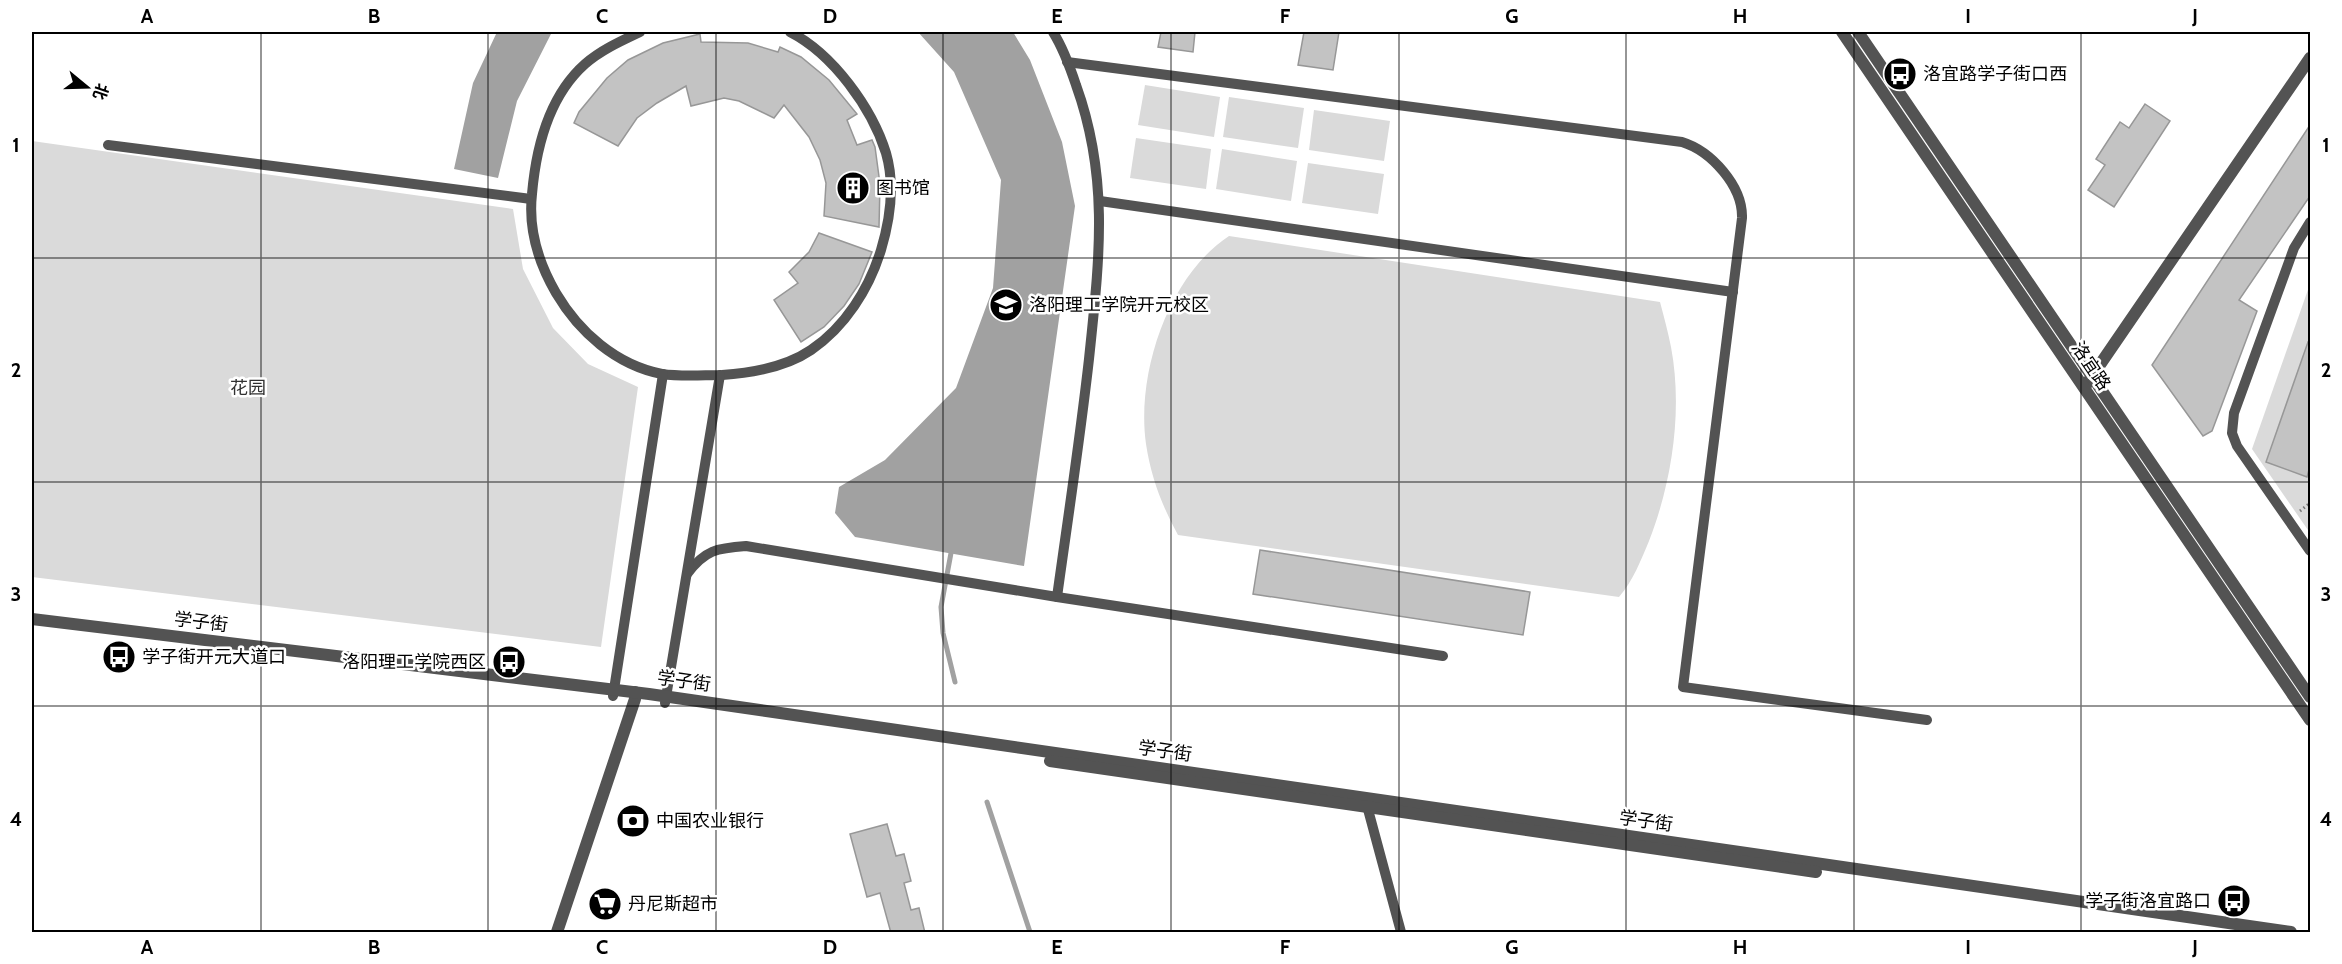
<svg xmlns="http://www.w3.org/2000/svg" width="2342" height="964" font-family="Cabin,'Noto Sans SC',sans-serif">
	<rect width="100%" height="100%" fill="#fff"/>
	<g fill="#dadada">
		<polygon points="1145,85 1220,97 1214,137 1138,125"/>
		<polygon points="1229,97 1304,108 1298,148 1223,137"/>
		<polygon points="1314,110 1390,121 1384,161 1309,150"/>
		<polygon points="1136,138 1211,149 1206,189 1130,178"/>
		<polygon points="32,141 513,209 523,269 553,328 588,364 638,387 601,647 32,577"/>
		<polygon points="1222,149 1297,161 1291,201 1216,189"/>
		<polygon points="1308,163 1384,174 1378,214 1302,203"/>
		<path d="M1229,236L1660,302C1664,317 1668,332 1671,347C1683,410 1672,482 1649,541C1641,560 1633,581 1619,597L1178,535C1162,506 1151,477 1146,444C1136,374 1168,276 1229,236Z"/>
		<polygon points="2310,284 2310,533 2252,449"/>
	</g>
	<g fill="#a1a1a1">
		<polygon points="497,32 552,32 517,101 498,178 454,169 473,83"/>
		<polygon points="918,32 1013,32 1030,60 1062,142 1075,206 1024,566 855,537 835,513 839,487 885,460 956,388 993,288 1001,180 954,72"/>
	</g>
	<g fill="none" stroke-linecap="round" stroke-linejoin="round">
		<g stroke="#a1a1a1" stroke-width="5">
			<polyline points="951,553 941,607 943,633 955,682"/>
			<polyline points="987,802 1030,932"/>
		</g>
	</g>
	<g fill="#c3c3c3" stroke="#979797" stroke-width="1.5">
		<polygon points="1161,32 1195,32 1193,52 1158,47"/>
		<polygon points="1304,32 1339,32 1333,70 1298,65"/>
		<polygon points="700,34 701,42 748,43 778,52 780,47 801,57 829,80 857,114 847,120 857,145 872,140 875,147 880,184 879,227 824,216 826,183 820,160 809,137 784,105 774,118 739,101 724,98 691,106 686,86 657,103 637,118 618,146 574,123 579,112 607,78 628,60 663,43"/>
		<polygon points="2145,104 2170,121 2114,207 2088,190 2105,165 2096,159 2120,122 2129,128"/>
		<polygon points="2310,125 2310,196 2239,300 2257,311 2212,431 2203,436 2152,365"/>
		<polygon points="819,233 872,252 859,284 844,306 824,327 801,342 774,300 798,283 789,272 809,252"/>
		<polygon points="2308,342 2310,343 2310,466 2307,477 2266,462"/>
		<polygon points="1260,550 1530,592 1523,635 1253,594"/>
		<polygon points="887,824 896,856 904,854 911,881 904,883 911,910 919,908 925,933 891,933 880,893 867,897 850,834"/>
	</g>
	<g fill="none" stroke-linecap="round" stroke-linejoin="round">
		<polyline stroke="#757575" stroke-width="3" stroke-dasharray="1.5 3" stroke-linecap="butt" points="2300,511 2310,503"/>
		<g stroke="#535353" stroke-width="10">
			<path d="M640,32C621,41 601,50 585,64C549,96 536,148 532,194C528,230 538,262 556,293C579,332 616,365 662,374C682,377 703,375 722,375C752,373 786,367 811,350C845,327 869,289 881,250C890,220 895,184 886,153C872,108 833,54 790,32"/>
			<path d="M1053,32C1063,48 1070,67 1076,85C1110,179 1099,262 1089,359C1080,439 1068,518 1057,597"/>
			<path d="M1067,62L1682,142C1711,151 1743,186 1742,218L1683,687L1927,720"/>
			<polyline points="108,145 531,199"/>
			<polyline points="1100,201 1733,292"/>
			<polyline points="2310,222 2294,248 2234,413 2232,433 2237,446 2310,551"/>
			<path d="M687,574C705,550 717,548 746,546L1057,597L1443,656"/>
			<polyline points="613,696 663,374"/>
			<polyline points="665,703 720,375"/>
			<polyline points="1366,802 1401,932"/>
		</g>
		<g stroke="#535353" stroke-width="12">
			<polyline points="2086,385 2310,58"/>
			<polyline points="557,932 635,699 635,692"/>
		</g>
		<g stroke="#535353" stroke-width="12">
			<polyline points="1842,32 2310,720"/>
			<polyline points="1858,32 2310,697"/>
			<polyline points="32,619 649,694 2291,932"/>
			<polyline points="1050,761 1816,872"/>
		</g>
	</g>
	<path fill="none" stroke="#000" stroke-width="1.5" stroke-opacity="0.55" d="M261,32V932M488,32V932M716,32V932M943,32V932M1171,32V932M1399,32V932M1626,32V932M1854,32V932M2081,32V932M32,258H2310M32,482H2310M32,706H2310"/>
	<defs>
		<symbol id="bus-disc" viewBox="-11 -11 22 22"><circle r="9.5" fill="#000" stroke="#fff"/><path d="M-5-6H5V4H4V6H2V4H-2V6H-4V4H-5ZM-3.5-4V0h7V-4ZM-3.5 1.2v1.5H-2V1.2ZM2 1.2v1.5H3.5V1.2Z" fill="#fff"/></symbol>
		<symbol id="building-disc" viewBox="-11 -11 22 22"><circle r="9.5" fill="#000" stroke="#fff"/><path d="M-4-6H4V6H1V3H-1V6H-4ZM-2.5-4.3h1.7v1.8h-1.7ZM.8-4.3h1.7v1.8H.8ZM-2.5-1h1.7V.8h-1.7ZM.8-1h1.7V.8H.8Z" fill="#fff"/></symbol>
		<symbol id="university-disc" viewBox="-11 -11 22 22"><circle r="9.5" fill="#000" stroke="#fff"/><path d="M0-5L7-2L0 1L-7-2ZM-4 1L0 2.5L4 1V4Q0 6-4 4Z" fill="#fff"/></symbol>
		<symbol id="bank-disc" viewBox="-11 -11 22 22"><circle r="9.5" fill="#000" stroke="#fff"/><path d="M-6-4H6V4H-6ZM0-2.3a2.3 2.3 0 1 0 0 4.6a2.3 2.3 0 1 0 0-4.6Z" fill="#fff"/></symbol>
		<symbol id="supermarket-disc" viewBox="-11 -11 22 22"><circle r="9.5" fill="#000" stroke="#fff"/><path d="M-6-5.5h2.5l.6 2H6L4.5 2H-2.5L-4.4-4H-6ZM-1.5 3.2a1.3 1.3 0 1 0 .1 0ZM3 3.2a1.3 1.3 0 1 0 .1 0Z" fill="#fff"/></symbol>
	</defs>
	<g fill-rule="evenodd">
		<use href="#bus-disc" x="1881" y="55" width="38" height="38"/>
		<use href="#building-disc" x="834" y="169" width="38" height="38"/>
		<use href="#university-disc" x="987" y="286" width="38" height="38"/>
		<use href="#bus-disc" x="100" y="638" width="38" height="38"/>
		<use href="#bus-disc" x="490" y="643" width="38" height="38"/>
		<use href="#bank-disc" x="614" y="802" width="38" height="38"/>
		<use href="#bus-disc" x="2215" y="882" width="38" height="38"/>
		<use href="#supermarket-disc" x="586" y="885" width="38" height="38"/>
	</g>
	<g text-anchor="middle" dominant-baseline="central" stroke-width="5" stroke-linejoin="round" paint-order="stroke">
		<g font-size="18" fill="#000" stroke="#fff" text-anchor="start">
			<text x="1923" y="74">洛宜路学子街口西</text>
			<text x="876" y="188">图书馆</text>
			<text x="1029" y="305">洛阳理工学院开元校区</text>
			<text x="142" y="657">学子街开元大道口</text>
			<text x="486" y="662" text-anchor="end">洛阳理工学院西区</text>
			<text x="656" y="821">中国农业银行</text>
			<text x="2211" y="901" text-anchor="end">学子街洛宜路口</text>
			<text x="628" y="904">丹尼斯超市</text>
		</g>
		<g font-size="18" fill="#000" stroke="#fff">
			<text transform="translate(2091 366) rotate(56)">洛宜路</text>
			<text transform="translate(201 622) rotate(7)">学子街</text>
			<text transform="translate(684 681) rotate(8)">学子街</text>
			<text transform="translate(1165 751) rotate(8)">学子街</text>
			<text transform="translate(1646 821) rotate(8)">学子街</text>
		</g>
		<g font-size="18" fill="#313131" stroke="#fff">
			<text x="248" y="388">花园</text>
		</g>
	</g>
	<rect width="2342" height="964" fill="none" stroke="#ffffff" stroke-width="66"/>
	<g transform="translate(87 87) rotate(109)" stroke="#ffffff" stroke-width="4.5" paint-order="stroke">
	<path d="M0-4.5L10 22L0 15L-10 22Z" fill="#000000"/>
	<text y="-9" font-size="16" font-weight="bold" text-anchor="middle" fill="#000000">北</text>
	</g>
	<rect x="33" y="33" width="2276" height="898" fill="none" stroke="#000" stroke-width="2"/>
	<g font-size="20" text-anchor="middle" font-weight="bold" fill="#000">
		<text x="147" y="23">A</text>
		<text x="374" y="23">B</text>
		<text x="602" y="23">C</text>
		<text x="830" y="23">D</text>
		<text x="1057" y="23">E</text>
		<text x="1285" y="23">F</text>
		<text x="1512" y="23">G</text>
		<text x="1740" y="23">H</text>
		<text x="1968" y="23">I</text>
		<text x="2195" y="23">J</text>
		<text x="16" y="152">1</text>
		<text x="2326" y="152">1</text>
		<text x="16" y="377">2</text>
		<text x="2326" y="377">2</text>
		<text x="16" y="601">3</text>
		<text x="2326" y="601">3</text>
		<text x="16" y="826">4</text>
		<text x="2326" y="826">4</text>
		<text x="147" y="954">A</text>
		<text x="374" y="954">B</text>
		<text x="602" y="954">C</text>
		<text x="830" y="954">D</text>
		<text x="1057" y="954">E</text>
		<text x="1285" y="954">F</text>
		<text x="1512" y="954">G</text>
		<text x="1740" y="954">H</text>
		<text x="1968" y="954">I</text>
		<text x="2195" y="954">J</text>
	</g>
</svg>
